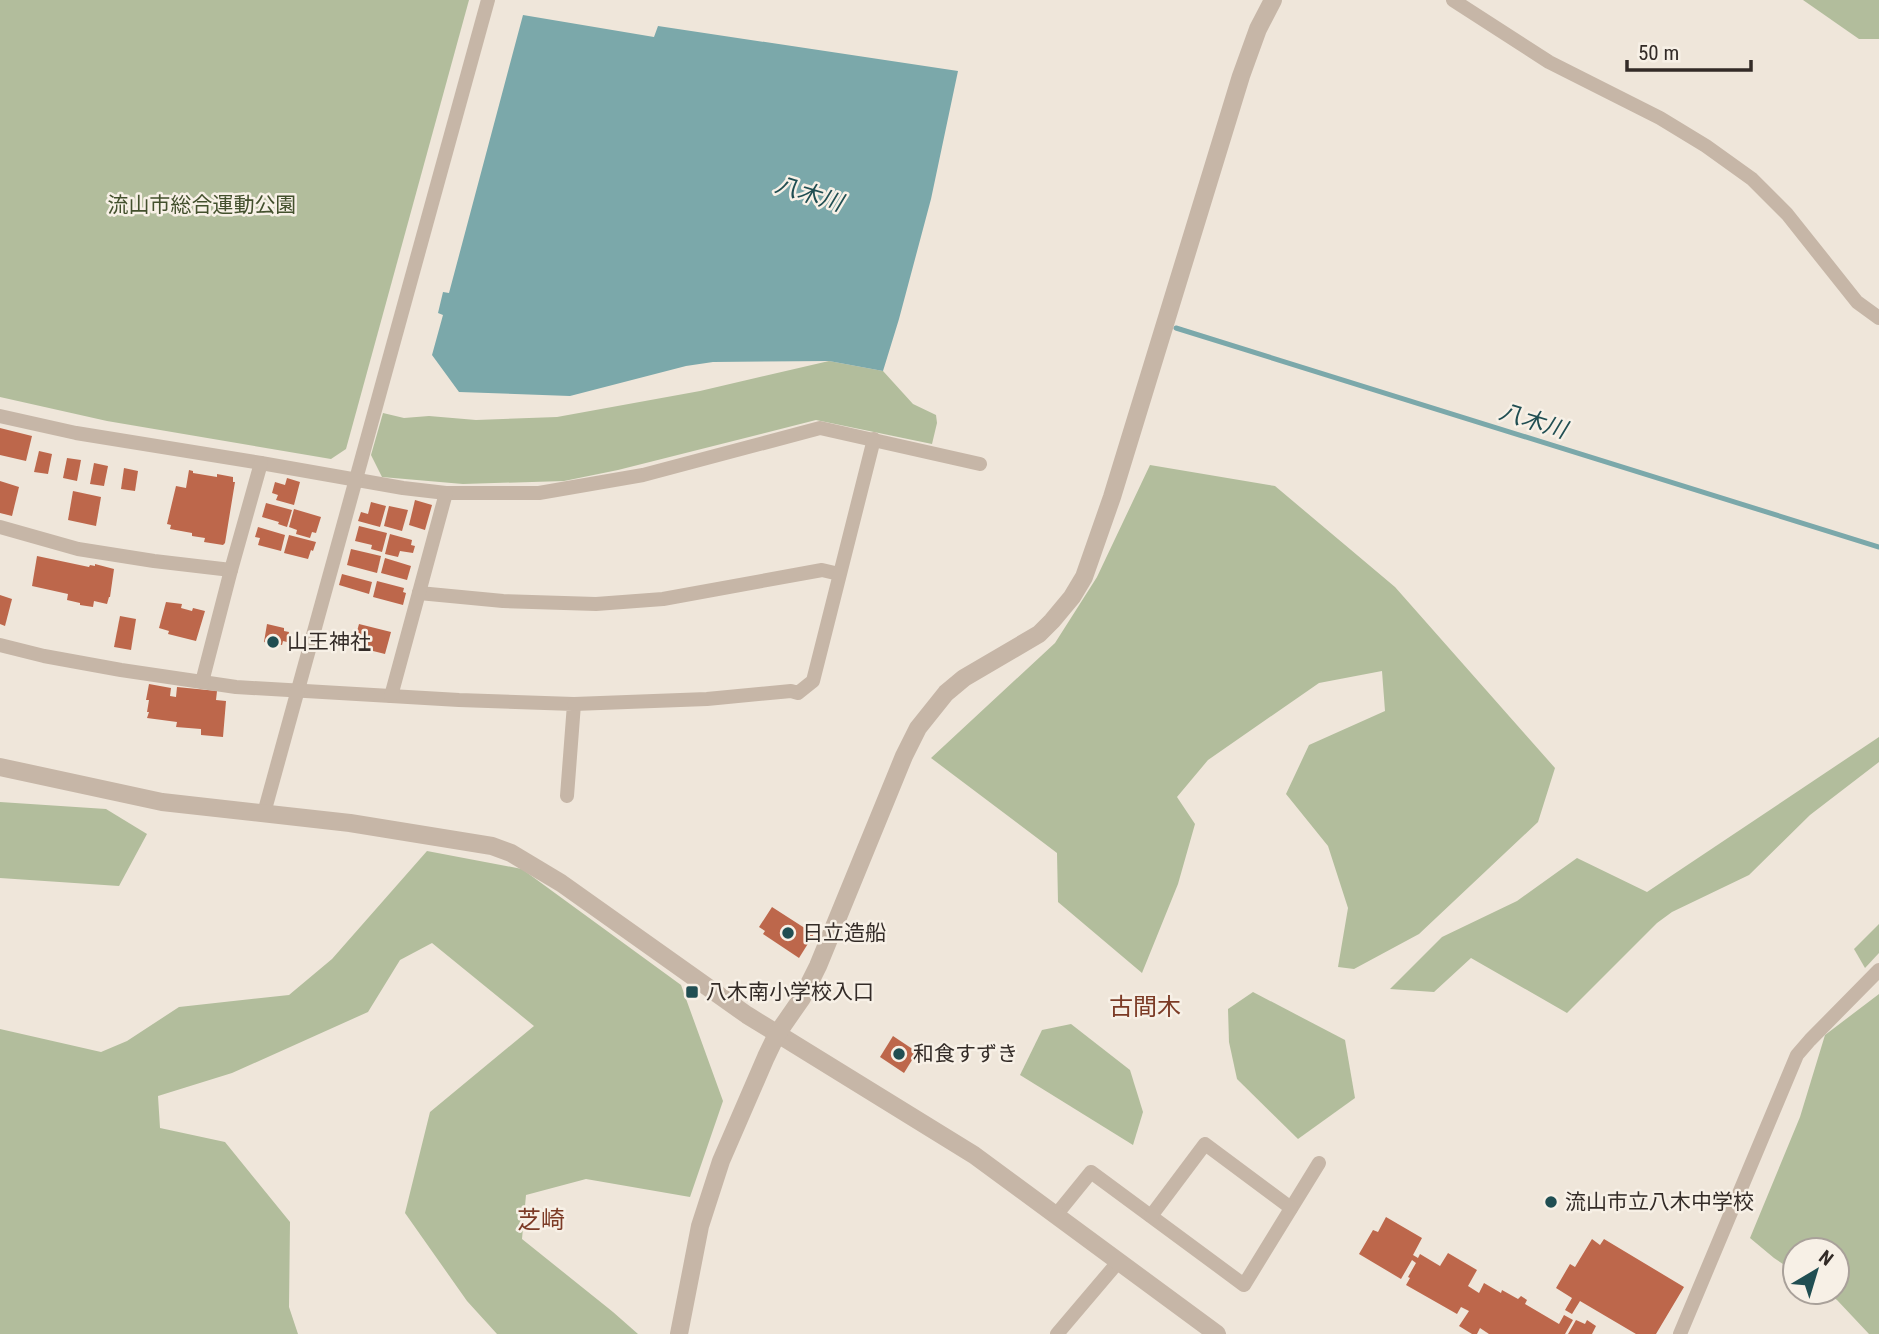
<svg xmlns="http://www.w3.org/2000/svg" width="1879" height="1334" font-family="'Roboto Condensed','Noto Sans JP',sans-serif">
	<rect width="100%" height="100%" fill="#efe6da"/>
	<g fill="#b2bd9c">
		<polygon points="0,0 469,0 346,449 331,459 107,421 0,397"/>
		<polygon points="1803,0 1879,0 1879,39 1859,39"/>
		<polygon points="829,361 883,371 913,404 936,415 937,423 932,444 816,420 618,470 564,481 463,484 382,477 371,455 383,413 404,418 429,416 476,420 557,417 700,391"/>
		<polygon points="1150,465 1275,486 1395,587 1555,768 1538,822 1419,934 1354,969 1338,967 1348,908 1328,846 1286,794 1309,745 1385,711 1382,671 1319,683 1208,760 1177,797 1195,824 1178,884 1142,973 1058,902 1057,853 931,758 1055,643 1097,577"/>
		<polygon points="1879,737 1879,762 1810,815 1749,875 1672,912 1657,923 1567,1013 1471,958 1434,992 1390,989 1442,937 1517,901 1577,858 1647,892"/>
		<polygon points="0,802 106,809 147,834 119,886 0,878"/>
		<polygon points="427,851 522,869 681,985 723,1101 690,1197 586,1179 526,1195 522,1239 613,1312 638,1334 497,1334 467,1301 405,1213 430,1112 534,1026 432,943 400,960 368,1012 232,1073 158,1096 160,1128 225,1142 290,1222 289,1307 298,1334 0,1334 0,1029 101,1052 127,1041 179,1007 289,995 332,959"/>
		<polygon points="1879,924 1879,953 1865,968 1854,949"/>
		<polygon points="1253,992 1345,1040 1355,1098 1298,1139 1237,1079 1229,1042 1228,1009"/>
		<polygon points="1879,994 1879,1334 1869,1334 1837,1300 1825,1292 1837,1292 1837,1250 1795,1250 1795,1272 1774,1258 1750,1238 1800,1117 1825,1035"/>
		<polygon points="1071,1024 1130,1070 1143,1112 1133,1145 1020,1075 1042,1030"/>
	</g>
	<polygon fill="#7ba8aa" points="523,15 654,37 658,26 958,71 931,199 899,319 883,371 829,361 713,362 686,366 570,396 459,392 432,355 443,315 438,313 443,292 449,293"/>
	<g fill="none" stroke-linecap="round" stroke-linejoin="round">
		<polyline stroke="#7ba8aa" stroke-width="5" points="1176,328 1879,547"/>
	</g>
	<g fill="#bd674b">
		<polygon points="0,428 32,436 26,461 0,455"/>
		<polygon points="39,451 52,454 48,474 34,472"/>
		<polygon points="67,458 81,460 77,481 63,478"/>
		<polygon points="94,463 108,466 104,486 90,484"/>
		<polygon points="124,468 138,471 135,491 121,489"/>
		<polygon points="189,470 193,471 193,473 217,477 217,474 233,477 233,482 235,482 225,543 223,545 204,542 205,538 192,536 192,533 170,529 171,525 167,524 176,486 186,488"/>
		<polygon points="287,478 300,482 294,505 276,500 278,495 272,493 275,482 285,485"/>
		<polygon points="0,481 19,487 12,516 0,513"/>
		<polygon points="73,491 101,497 96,526 68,520"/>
		<polygon points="415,500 432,505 425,530 409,525"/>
		<polygon points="371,502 386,506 380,527 358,521 361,512 368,514"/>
		<polygon points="266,503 292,510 287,527 278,524 279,522 262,517"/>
		<polygon points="389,506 408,510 402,531 384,526"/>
		<polygon points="294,509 321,517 316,533 312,532 310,538 296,534 297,530 289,527"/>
		<polygon points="359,526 387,533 382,552 371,549 372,545 355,541"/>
		<polygon points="258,527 285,535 281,551 258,545 260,538 255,537"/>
		<polygon points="390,534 412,540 411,545 415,546 413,553 400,551 398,557 385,554"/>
		<polygon points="289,535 316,542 313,551 311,550 308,559 284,553"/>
		<polygon points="351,549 381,556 377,573 347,565"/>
		<polygon points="37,556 89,567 90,565 95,566 95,564 114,569 110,597 109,597 107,604 94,601 93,607 80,605 80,603 67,600 68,594 32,586"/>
		<polygon points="385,558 411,566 407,580 381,573"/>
		<polygon points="342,574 372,582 369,594 339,585"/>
		<polygon points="377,581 404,588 403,592 406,593 403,605 373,597"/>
		<polygon points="0,595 12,599 5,626 0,624"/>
		<polygon points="166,602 182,604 181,608 192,611 193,608 205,611 196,641 168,634 169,631 159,628"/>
		<polygon points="120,616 136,619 131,650 114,647"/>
		<polygon points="267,624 284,628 284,631 289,632 287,642 283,641 282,645 276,644 276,646 264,642"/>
		<polygon points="359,624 391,632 385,654 353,646"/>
		<polygon points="149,684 171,688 170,696 176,697 177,687 217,691 216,700 226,701 223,737 201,735 201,729 176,727 177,722 147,718 149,712 147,712 149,700 146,700"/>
		<polygon points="772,907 814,934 799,958 763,934 765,931 759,927"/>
		<polygon points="893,1036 917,1052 904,1073 880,1057"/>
		<polygon points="1386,1217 1422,1238 1413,1255 1418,1258 1420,1254 1440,1266 1448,1253 1477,1270 1468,1286 1479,1293 1484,1283 1501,1293 1502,1290 1518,1299 1521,1296 1527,1300 1525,1304 1559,1324 1564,1315 1573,1320 1565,1334 1489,1334 1480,1328 1477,1334 1472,1334 1459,1326 1469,1311 1461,1307 1457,1314 1406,1285 1410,1278 1408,1277 1416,1263 1412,1260 1401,1279 1359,1254 1373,1230 1378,1232"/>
		<polygon points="1592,1239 1600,1245 1604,1239 1684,1287 1656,1334 1636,1334 1580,1301 1572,1314 1565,1310 1572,1298 1556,1288 1570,1264 1575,1267"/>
		<polygon points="1576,1320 1585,1324 1587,1320 1596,1326 1592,1334 1568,1334"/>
	</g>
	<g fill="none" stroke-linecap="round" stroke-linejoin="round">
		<g stroke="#c6b6a7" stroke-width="14">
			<polyline points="1453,0 1549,62 1660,118 1706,146 1752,179 1787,214 1857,302 1879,318"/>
			<polyline points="0,416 76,433 261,463 403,488 446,493 539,493 643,475 820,428 980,464"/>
			<polyline points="0,527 78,549 154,561 231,570 261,463"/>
			<polyline points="419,593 503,601 596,604 663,599 822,570 839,574"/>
			<polyline points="0,645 44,656 121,670 236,687 459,700 574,704 567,796"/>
			<polyline points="202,682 231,570"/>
			<polyline points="391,696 446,493"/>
			<polyline points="574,704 707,699 791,691 798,693 813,681 874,439"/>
			<polyline points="264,813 488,0"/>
			<polyline points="1056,1215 1091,1172 1244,1285 1319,1163"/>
			<polyline points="1151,1216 1205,1144 1291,1208"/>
			<polyline points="1057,1334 1119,1261"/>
			<polyline points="1680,1334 1797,1055 1810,1040 1879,970"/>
		</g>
		<g stroke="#c6b6a7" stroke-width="18">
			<polyline points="0,767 162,802 350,823 492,846 511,853 561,883 747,1015 974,1155 1217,1334"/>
			<polyline points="679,1334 700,1226 721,1161 766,1057 777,1034 802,998 818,966 904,756 918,728 946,693 964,678 1039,634 1052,621 1072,597 1084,577 1112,497 1241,76 1258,29 1273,0"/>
		</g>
	</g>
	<g fill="#204e52" stroke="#f7f0e6" stroke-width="2.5">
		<circle cx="273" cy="642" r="7"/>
		<circle cx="788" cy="933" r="7"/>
		<rect x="685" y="985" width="14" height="14" rx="3.5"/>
		<circle cx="899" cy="1054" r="7"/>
		<circle cx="1551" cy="1202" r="7"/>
	</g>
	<g text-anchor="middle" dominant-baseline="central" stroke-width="5" stroke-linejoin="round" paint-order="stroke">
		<g font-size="21" fill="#43502d" stroke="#f7f0e6">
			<text x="202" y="205">流山市総合運動公園</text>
		</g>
		<g font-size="21" fill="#332b27" stroke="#f7f0e6" text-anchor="start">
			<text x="287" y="642">山王神社</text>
			<text x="802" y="933">日立造船</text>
			<text x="706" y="992">八木南小学校入口</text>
			<text x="913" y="1054">和食すずき</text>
			<text x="1565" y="1202">流山市立八木中学校</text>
		</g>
		<g font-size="23" font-style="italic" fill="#204e52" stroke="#f7f0e6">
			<text transform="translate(809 194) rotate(17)">八木川</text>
			<text transform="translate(1533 421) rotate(17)">八木川</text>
		</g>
		<g font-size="24" fill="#7c3b26" stroke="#f7f0e6">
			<text x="1145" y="1007">古間木</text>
			<text x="541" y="1220">芝崎</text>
		</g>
	</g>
	<g transform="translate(1816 1271) rotate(38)"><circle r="33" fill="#f7f0e6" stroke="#a9a19a" stroke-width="2"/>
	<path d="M0-5L12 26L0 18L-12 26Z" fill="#204e52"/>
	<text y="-10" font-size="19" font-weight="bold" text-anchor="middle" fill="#332b27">N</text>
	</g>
	<path d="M1627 60v10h124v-10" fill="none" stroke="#332b27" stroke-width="3.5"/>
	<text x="1638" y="60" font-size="21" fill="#332b27" stroke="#f7f0e6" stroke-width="5" paint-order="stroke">50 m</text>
</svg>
